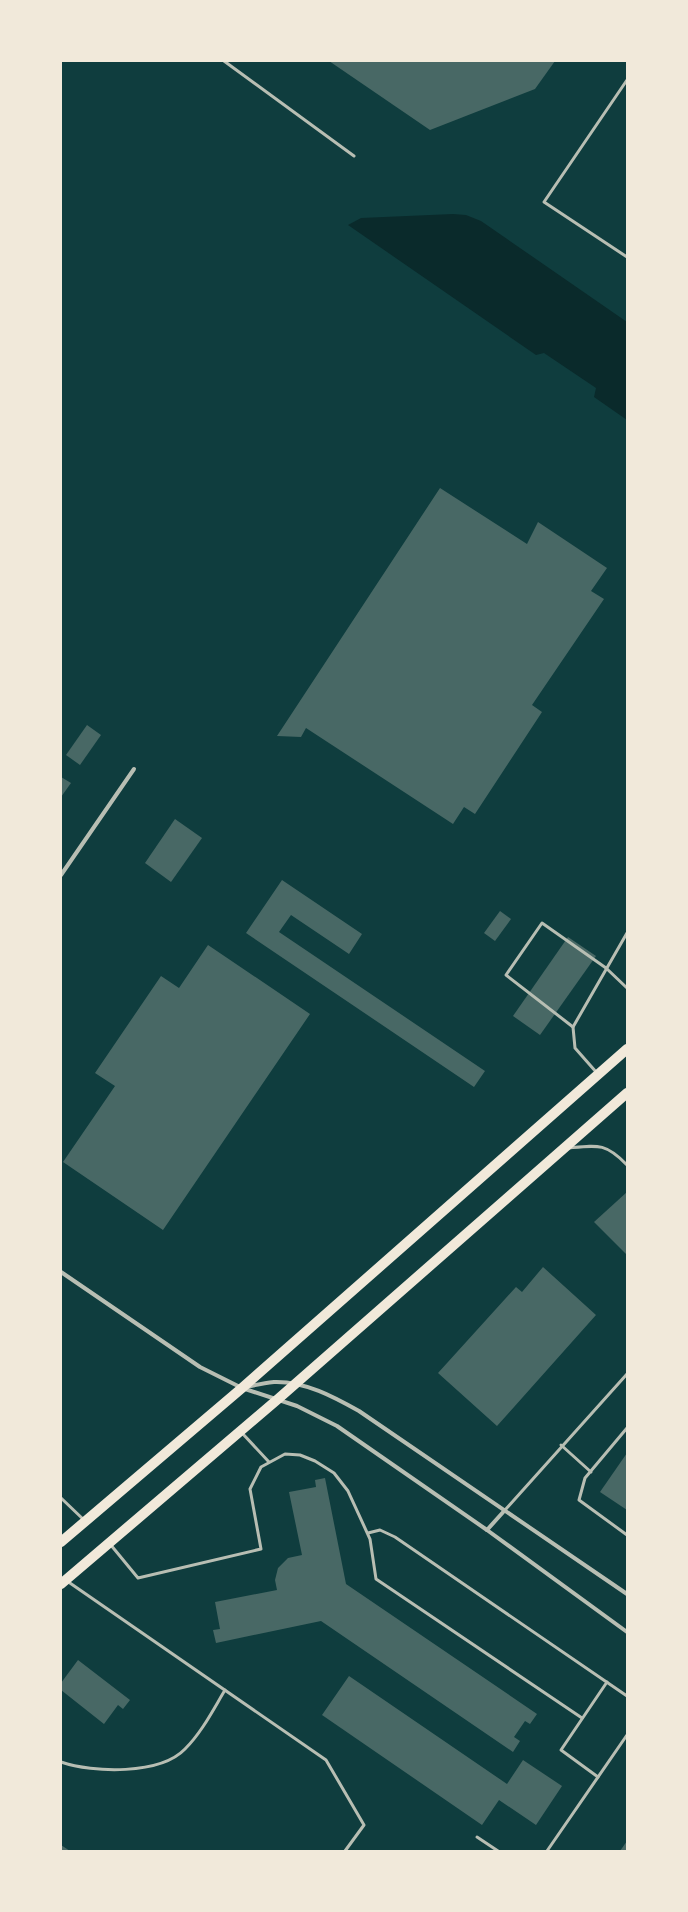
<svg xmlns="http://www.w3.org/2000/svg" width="688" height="1912" font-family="'Roboto Serif',serif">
	<rect width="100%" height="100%" fill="#0f3d3e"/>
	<polygon fill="#0a2a2b" points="453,214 466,215 481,221 627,322 627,420 594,397 596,388 544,353 536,355 348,225 361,218"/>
	<g fill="#486865">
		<polygon points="329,61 555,61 535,89 430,130"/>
		<polygon points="440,488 527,544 538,522 607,568 591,591 604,599 532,705 542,712 475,814 464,807 453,824 306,728 301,737 277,736"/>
		<polygon points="87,725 101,735 80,765 66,755"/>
		<polygon points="61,777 71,783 61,797"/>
		<polygon points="175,819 202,838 171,882 145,863"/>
		<polygon points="282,880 362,934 349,954 291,915 279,932 485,1071 474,1087 246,933"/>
		<polygon points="500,911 511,919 495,941 484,933"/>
		<polygon points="568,937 596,956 540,1035 513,1016"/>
		<polygon points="208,945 310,1014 163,1230 63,1162 115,1086 95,1073 161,976 179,988"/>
		<polygon points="627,1192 627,1255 594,1222"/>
		<polygon points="543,1267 596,1315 497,1426 438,1373 516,1287 522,1292"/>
		<polygon points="627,1453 627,1510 600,1492"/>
		<polygon points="325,1478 346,1584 537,1714 530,1724 525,1721 514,1737 520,1741 513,1752 321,1621 216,1643 213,1630 220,1629 215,1602 277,1590 275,1580 278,1568 288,1558 302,1555 289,1492 316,1487 315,1480"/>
		<polygon points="78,1660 130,1700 123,1709 118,1705 104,1724 61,1690 61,1683"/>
		<polygon points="349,1676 507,1784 523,1760 562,1786 536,1825 499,1800 482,1825 322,1715"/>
		<polygon points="627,1841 627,1851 620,1851"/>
		<polygon points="61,1845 70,1851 61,1851"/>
	</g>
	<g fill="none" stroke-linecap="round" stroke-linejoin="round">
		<g stroke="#b8beb3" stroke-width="3">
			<polyline points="224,61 354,156"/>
			<polyline points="627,80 544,202 627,257"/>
			<polyline points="573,1027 627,933"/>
			<polyline points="597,1073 575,1048 573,1027 506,975 542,923 606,968 627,988"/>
			<path d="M569,1148C598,1145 606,1143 627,1165"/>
			<polyline points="627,1428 585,1478 579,1500 627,1535"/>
			<polyline points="242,1433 269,1462"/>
			<polyline points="561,1445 591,1472"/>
			<polyline points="61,1498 84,1520"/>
			<polyline points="505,1510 627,1374"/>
			<polyline points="368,1533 380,1530 395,1537 627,1696"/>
			<polyline points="110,1544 138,1578 261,1549 250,1489 261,1467 285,1454 300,1455 315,1461 334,1473 348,1491 370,1539 376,1579 582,1718"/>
			<polyline points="67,1581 326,1760 364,1825 345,1851"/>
			<path d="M61,1762C93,1773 160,1775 185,1749C202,1732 213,1710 225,1690"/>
			<polyline points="598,1777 561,1750 607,1682"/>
			<polyline points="477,1837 498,1851"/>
			<polyline points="547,1851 627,1735"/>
		</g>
		<g stroke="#b8beb3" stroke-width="4">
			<polyline points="61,875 134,769"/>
			<polyline points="61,1272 200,1367 242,1388 297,1406 337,1426 487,1530 627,1632"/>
			<path d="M246,1387C255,1385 265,1383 274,1382C305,1381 334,1397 359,1411L627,1594"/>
			<polyline points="487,1530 505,1510"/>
		</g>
		<g stroke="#f1e9da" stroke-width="10">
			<polyline points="61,1542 242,1388 627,1049"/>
			<polyline points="61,1584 278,1399 627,1093"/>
		</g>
	</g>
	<rect width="688" height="1912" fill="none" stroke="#f1e9da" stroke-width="124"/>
</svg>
